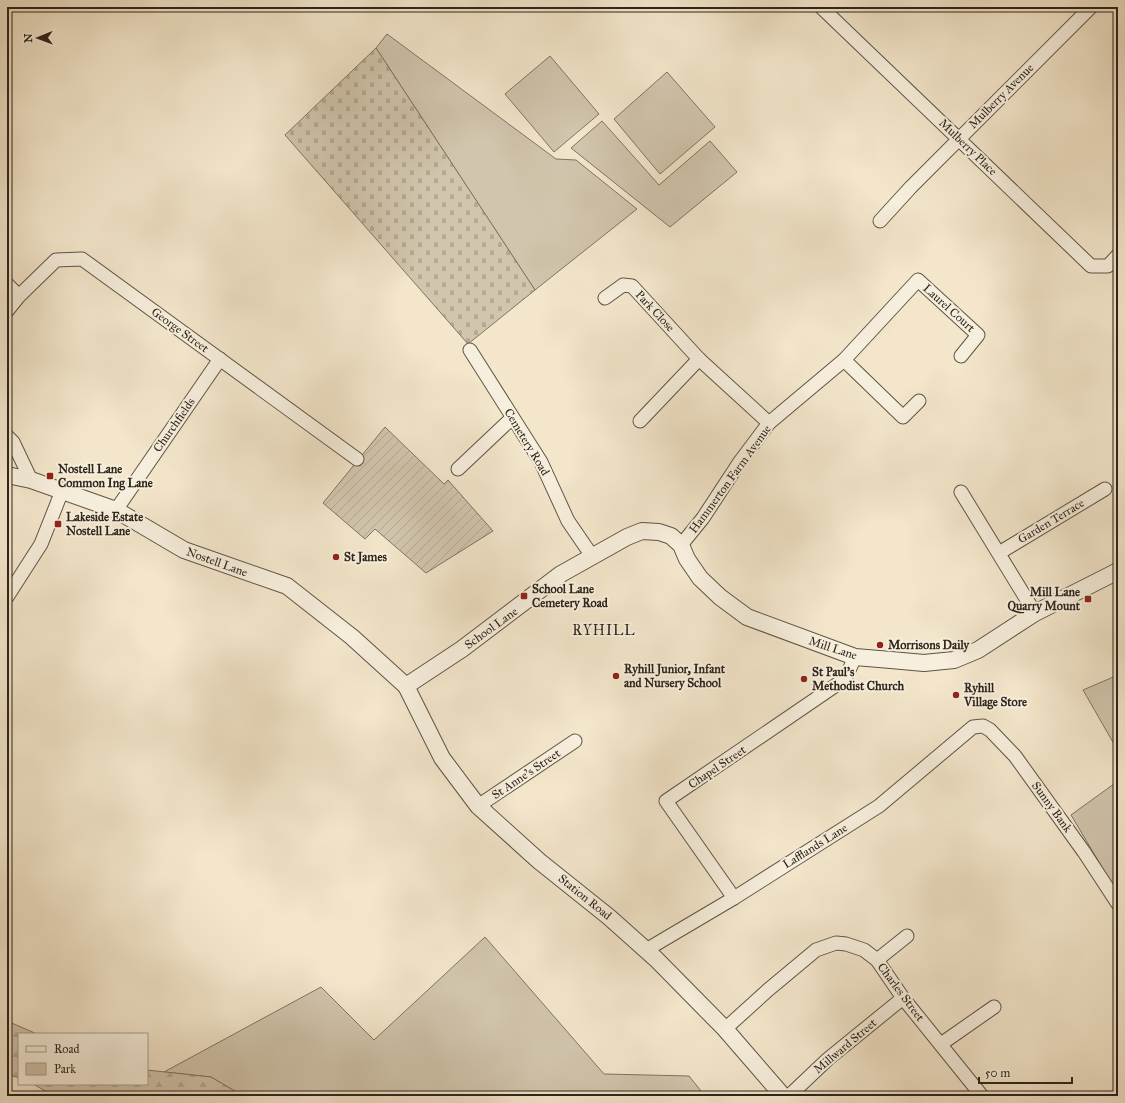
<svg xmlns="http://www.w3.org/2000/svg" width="1125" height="1103" font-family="'IM FELL Great Primer',serif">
	<defs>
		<pattern id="forest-firs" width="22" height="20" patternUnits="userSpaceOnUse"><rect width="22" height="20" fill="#d1c5ad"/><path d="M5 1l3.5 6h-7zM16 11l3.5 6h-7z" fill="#b4a994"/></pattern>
		<pattern id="cemetery-stones" width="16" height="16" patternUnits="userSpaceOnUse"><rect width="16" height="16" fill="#d1c5ad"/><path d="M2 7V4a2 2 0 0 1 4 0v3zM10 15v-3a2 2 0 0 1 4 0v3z" fill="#b4a994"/></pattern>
		<pattern id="garden-furrows" width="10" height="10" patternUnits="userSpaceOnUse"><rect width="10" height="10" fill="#d1c5ad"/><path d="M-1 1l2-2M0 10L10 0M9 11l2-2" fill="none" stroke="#b4a994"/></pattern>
	</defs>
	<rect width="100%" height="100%" fill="#f3e6cb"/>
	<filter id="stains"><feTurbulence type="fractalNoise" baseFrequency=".005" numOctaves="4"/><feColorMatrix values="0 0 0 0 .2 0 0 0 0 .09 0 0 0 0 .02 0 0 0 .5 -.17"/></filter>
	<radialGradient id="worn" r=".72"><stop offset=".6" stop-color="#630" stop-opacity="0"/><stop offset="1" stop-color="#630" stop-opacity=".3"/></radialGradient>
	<g fill="#d1c5ad" stroke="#7f7464">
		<polygon points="387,34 556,159 576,160 637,209 535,290 376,48"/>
		<polygon points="550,56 599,114 554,152 505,94"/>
		<polygon points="667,72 715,127 660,174 614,119"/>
		<polygon points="602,121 659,185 710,141 737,172 670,227 571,148"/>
		<polygon points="1118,675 1118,751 1083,690"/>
		<polygon points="1118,781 1118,894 1071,815"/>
		<polygon points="485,937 604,1074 689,1076 705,1096 243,1096 211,1077 164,1072 321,987 374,1040"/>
	</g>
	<g fill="url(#forest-firs)" stroke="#7f7464">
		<polygon points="7,1021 37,1034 19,1034 19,1078 7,1074"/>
		<polygon points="147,1070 211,1077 243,1096 54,1096 33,1084 147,1084"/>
	</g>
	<polygon fill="url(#cemetery-stones)" stroke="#7f7464" points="376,48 535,290 468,344 285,135"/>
	<polygon fill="url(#garden-furrows)" stroke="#7f7464" points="385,427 444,484 448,480 493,531 426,573 375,529 365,539 323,503"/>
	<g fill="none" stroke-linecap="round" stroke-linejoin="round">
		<defs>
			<g id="minor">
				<polyline points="821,7 1091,266 1108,266 1118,255"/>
				<polyline points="880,221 911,187 1091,7"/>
				<polyline points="7,284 19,296"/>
				<polyline points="605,298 623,285 632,286 699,359 769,423"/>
				<polyline points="7,311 19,296 56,260 82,259 357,459"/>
				<polyline points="470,350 541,462 568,521 592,556"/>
				<polyline points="844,360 903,417 919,401"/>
				<polyline points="640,421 699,359"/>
				<polyline points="7,436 13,442 31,480"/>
				<polyline points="458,469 512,418"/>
				<polyline points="961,492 1035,613"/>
				<polyline points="116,510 220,359"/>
				<polyline points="681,545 703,518 739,463 769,423 844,360 918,280 978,335 961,356"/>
				<polyline points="999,553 1105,489"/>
				<polyline points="7,597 41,544 62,491"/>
				<polyline points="478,806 575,741"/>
				<polyline points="734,898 666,801 845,679 855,657"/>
				<polyline points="646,950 734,898 879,806 973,727 983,726 990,730 1015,756 1084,852 1118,904"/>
				<polyline points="877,960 907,936"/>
				<polyline points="725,1029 768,990 816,950 836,943 846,944 864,950 877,960 903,998 982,1096"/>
				<polyline points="941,1044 994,1007"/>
				<polyline points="789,1096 828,1059 903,998"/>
			</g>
			<g id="tertiary">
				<polyline points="7,475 31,480 116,510 184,550 287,586 352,637 406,686 442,758 478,806 539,861 609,917 656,959 725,1029 783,1096"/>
				<polyline points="406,686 462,649 561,574 627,537 642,531 659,532 671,536 681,545 687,559 700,578 720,597 747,617 855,657 891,660 924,663 954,660 978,650 1035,613 1118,571"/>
			</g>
		</defs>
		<use href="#minor" stroke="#5e5447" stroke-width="15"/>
		<use href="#tertiary" stroke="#5e5447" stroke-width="18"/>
		<use href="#minor" stroke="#f7efdd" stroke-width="13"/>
		<use href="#tertiary" stroke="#f7efdd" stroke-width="16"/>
	</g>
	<g fill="#8f2418" stroke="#f7efdd" stroke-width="1.5">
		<rect x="46" y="472" width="8" height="8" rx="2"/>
		<rect x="54" y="520" width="8" height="8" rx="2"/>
		<circle cx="336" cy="557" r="4"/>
		<rect x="520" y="592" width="8" height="8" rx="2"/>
		<rect x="1084" y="595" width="8" height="8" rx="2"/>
		<circle cx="880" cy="645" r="4"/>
		<circle cx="616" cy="676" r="4"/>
		<circle cx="804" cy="679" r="4"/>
		<circle cx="956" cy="695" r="4"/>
	</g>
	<g text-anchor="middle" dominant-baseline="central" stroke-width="4" stroke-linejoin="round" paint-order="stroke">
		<g font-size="12" fill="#2d241b" stroke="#f7efdd">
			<text transform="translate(1001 96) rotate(-45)">Mulberry Avenue</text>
			<text transform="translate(968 147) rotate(44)">Mulberry Place</text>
			<text transform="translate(949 308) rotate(42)">Laurel Court</text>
			<text transform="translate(655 311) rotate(47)">Park Close</text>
			<text transform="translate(180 330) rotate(36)">George Street</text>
			<text transform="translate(174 425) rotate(-55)">Churchfields</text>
			<text transform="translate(527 442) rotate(59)">Cemetery Road</text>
			<text transform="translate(730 479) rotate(-54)">Hammerton Farm Avenue</text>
			<text transform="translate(1051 521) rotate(-31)">Garden Terrace</text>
			<text transform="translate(217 562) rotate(20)">Nostell Lane</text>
			<text transform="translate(491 628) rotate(-36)">School Lane</text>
			<text transform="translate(833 648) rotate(18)">Mill Lane</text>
			<text transform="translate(717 767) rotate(-34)">Chapel Street</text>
			<text transform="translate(526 774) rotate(-34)">St Anne's Street</text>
			<text transform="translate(1052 807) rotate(54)">Sunny Bank</text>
			<text transform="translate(815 846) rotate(-32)">Lafflands Lane</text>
			<text transform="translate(585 897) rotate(39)">Station Road</text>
			<text transform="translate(901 992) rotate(53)">Charles Street</text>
			<text transform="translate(845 1046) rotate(-40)">Millward Street</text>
		</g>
		<g font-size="12" font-weight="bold" fill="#2d241b" stroke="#f7efdd" text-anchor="start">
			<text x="58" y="469">Nostell Lane<tspan x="58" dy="14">Common Ing Lane</tspan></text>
			<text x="66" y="517">Lakeside Estate<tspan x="66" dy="14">Nostell Lane</tspan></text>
			<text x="344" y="557">St James</text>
			<text x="532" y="589">School Lane<tspan x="532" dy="14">Cemetery Road</tspan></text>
			<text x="1080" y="592" text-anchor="end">Mill Lane<tspan x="1080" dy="14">Quarry Mount</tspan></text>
			<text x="888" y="645">Morrisons Daily</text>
			<text x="624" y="669">Ryhill Junior, Infant<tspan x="624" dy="14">and Nursery School</tspan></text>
			<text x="812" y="672">St Paul's<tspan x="812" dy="14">Methodist Church</tspan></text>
			<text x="964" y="688">Ryhill<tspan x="964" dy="14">Village Store</tspan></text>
		</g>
		<g font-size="14" letter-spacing="1" fill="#2d241b" stroke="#f7efdd">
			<text x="604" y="630">RYHILL</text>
		</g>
	</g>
	<rect width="1125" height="1103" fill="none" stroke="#f3e6cb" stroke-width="24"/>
	<rect x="8" y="8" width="1109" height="1087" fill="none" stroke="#2d241b" stroke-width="2"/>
	<rect x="12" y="12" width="1101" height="1079" fill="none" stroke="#2d241b"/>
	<rect x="18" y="1033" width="130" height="52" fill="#f7efdd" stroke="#a69e8f"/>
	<rect x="26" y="1046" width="20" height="6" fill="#f7efdd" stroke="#a69e8f"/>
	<text x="54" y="1053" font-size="12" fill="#2d241b">Road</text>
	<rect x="26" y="1063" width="20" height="12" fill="#d1c5ad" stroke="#a69e8f"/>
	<text x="54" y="1073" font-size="12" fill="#2d241b">Park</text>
	<g transform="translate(38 38) rotate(269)" stroke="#f7efdd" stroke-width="3" paint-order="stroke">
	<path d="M0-3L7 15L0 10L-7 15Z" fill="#2d241b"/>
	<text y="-6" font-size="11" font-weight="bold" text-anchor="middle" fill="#2d241b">N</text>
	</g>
	<path d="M979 1077v6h93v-6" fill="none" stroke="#2d241b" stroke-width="2"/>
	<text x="985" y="1077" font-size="12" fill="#2d241b" stroke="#f7efdd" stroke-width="3" paint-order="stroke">50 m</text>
	<rect width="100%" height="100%" filter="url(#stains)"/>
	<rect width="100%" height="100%" fill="url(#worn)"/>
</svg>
